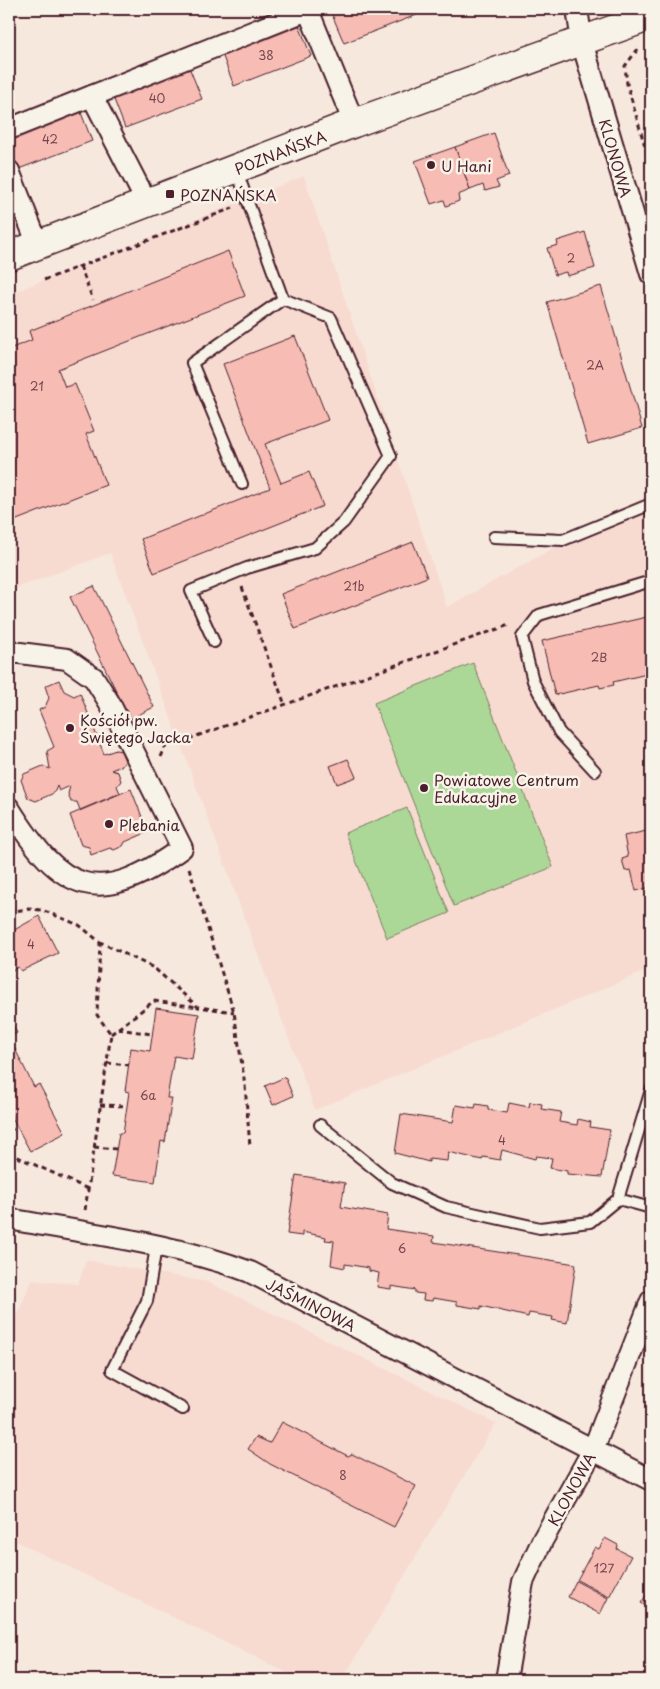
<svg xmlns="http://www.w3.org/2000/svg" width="660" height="1689" font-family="'Playpen Sans',sans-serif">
	<rect width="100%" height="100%" fill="#f7e8de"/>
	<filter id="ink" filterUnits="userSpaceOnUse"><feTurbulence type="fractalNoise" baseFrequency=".02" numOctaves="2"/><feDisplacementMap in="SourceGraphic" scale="10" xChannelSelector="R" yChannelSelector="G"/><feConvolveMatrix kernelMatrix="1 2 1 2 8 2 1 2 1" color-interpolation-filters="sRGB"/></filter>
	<g filter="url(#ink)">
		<g fill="#f7dbd1">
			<polygon points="304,176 447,607 651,494 651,969 315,1110 110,553 9,591 9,294"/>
			<polygon points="86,1260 208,1282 496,1423 342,1680 302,1680 9,1538 9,1333 32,1280 78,1284"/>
		</g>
		<g fill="#acd897" stroke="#7b7c61">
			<polygon points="473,663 553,867 454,906 374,703"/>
			<polygon points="407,808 449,913 387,938 345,833"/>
		</g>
		<g fill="#f7bcb4" stroke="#4a1f2b">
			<polygon points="339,9 418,9 419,14 344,43 331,12"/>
			<polygon points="299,25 311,56 234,86 222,54"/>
			<polygon points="189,67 202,99 125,128 113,97"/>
			<polygon points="80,110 92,141 16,170 9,151 9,137"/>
			<polygon points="494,133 509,176 496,181 499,187 485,191 483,185 470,190 455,147"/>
			<polygon points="455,147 470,190 458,195 459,201 446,206 444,200 431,204 415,161"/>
			<polygon points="585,232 595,268 567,276 566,272 555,275 547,248 558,245 557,241"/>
			<polygon points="228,251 245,296 58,369 65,387 75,384 94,431 86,434 106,485 9,523 9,349 32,340 29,331"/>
			<polygon points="601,286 642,428 588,444 547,302"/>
			<polygon points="295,336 328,420 265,444 281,483 309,472 323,506 154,573 141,539 270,488 223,364"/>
			<polygon points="413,542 427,577 295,629 281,594"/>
			<polygon points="94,586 154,707 130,719 70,597"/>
			<polygon points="651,616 651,673 613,682 614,685 600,688 599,685 555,695 542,641"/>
			<polygon points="59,680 64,691 74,696 80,693 104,754 116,750 121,751 125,761 123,765 111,770 118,772 121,781 117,786 120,793 80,810 77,802 71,802 68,794 70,786 59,791 57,786 54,793 36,801 28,798 21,780 24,774 43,766 50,769 47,751 54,747 39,710 45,707 49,698 45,686"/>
			<polygon points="348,759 356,777 337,784 330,766"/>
			<polygon points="131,789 148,832 125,842 123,846 114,850 110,848 91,855 89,847 81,845 70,815"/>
			<polygon points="651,830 651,887 636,891 631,870 625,871 622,859 628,857 624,836"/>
			<polygon points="39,916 58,953 21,971 18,967 9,972 9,933"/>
			<polygon points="156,1008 199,1014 192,1059 174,1056 167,1098 172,1098 165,1142 161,1141 155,1182 112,1176 119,1133 123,1133 127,1106 129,1092 125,1091 131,1048 150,1051"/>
			<polygon points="9,1018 17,1033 9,1037 34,1087 39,1084 65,1133 30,1151 9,1112"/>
			<polygon points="285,1077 293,1096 273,1105 265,1086"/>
			<polygon points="530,1102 542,1104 541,1109 561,1112 559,1122 577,1125 578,1119 591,1122 590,1127 610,1130 602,1177 567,1174 567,1171 550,1168 552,1158 536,1156 535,1159 502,1150 500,1160 483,1157 482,1160 448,1152 447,1161 429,1159 429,1162 395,1153 401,1114 453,1122 456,1105 475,1108 476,1104 488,1106 488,1110 507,1113 509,1103 529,1107"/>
			<polygon points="296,1175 345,1183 341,1207 388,1215 386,1229 434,1236 433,1242 576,1264 567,1323 552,1320 553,1317 529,1313 528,1317 481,1306 481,1309 457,1305 457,1302 433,1298 432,1301 423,1300 424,1294 415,1293 415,1290 391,1286 391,1289 377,1287 379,1273 369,1271 369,1268 345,1264 345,1268 331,1265 334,1241 325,1240 326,1237 302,1232 302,1236 287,1234"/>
			<polygon points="282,1422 348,1456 352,1454 416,1486 394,1527 270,1464 248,1449 256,1437 270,1443"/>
			<polygon points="605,1538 618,1545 617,1549 631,1556 609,1597 577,1580 595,1547 599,1549"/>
			<polygon points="576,1581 608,1598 600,1614 568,1597"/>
			<polygon points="651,1588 651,1609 641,1603"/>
		</g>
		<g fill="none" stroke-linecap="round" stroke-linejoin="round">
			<defs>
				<g id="lane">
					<polyline points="236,169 283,299"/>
					<polyline points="494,537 563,540 651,504"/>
					<polyline points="214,642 191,591 247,568 315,548 344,522 391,456 331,318 283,299 192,363 242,484"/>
					<polyline points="595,771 559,732 533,681 522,637 539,615 651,581"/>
					<polyline points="651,1090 618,1199 651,1208"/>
					<polyline points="320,1125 392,1183 446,1207 540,1228 590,1222 618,1199"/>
					<polyline points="156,1247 147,1301 112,1370 183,1409"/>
				</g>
				<g id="street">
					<polyline points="577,9 582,42 651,274"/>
					<polyline points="308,10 354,123"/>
					<polyline points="92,96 147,203"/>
					<polyline points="9,129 310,9"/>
					<polyline points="9,171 38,245"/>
					<path d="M9,649L12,652L67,659L94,678L109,702L182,848C98,909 62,893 9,808"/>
					<path d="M9,1219C89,1234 174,1243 250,1272L651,1480"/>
					<polyline points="506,1680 523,1582 542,1541 593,1450 651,1301"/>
				</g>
				<polyline id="secondary" points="9,256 354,123 651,16"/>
			</defs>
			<use href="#lane" stroke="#4a1f2b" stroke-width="14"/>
			<use href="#street" stroke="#4a1f2b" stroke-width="24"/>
			<use href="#secondary" stroke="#4a1f2b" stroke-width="31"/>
			<g stroke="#4a1f2b" stroke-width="3" stroke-dasharray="5 4" stroke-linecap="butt">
				<polyline points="638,49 625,66 627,84 651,167"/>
				<polyline points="80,266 93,300"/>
				<polyline points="44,280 233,208"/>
				<polyline points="242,587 285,705"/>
				<polyline points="153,739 168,741 191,738 509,625"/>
				<polyline points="161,757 168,741"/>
				<polyline points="189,868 234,1012 245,1085 250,1147"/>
				<polyline points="9,912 28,909 42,910 79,925 100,942 154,968 198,1007 234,1012"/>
				<polyline points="118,1029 152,1034"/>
				<polyline points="111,1034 154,1001 198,1007"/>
				<polyline points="107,1063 129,1065"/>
				<polyline points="100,1105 127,1106"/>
				<polyline points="9,1131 17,1127"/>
				<polyline points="94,1147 116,1149"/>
				<polyline points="9,1153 88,1189"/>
				<polyline points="85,1210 111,1034 97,1015 100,942"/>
			</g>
			<use href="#lane" stroke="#f7f3e8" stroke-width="10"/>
			<use href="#street" stroke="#f7f3e8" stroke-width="20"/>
			<use href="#secondary" stroke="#f7f3e8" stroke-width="28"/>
		</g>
	</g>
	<g fill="#4a1f2b" stroke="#f7f3e8" stroke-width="2">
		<circle cx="431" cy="165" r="5"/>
		<rect x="165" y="189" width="10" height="10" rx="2.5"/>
		<circle cx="70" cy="728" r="5"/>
		<circle cx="424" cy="788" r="5"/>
		<circle cx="109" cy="824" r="5"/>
	</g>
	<g text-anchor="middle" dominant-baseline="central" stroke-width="5" stroke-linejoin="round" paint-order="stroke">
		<g font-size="12" fill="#75464d">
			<text x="266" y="55">38</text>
			<text x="157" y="98">40</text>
			<text x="50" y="139">42</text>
			<text x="571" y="258">2</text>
			<text x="595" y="365">2A</text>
			<text x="37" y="386">21</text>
			<text x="354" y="586">21b</text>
			<text x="599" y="657">2B</text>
			<text x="31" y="944">4</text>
			<text x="148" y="1095">6a</text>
			<text x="502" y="1140">4</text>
			<text x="402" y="1248">6</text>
			<text x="343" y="1475">8</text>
			<text x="604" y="1568">127</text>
		</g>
		<g font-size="15" fill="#4a1f2b" stroke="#f7f3e8">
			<text transform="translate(280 152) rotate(-21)">POZNAŃSKA</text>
			<text transform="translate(616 158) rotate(74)">KLONOWA</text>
			<text transform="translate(311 1304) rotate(27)">JAŚMINOWA</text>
			<text transform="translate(571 1489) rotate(-61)">KLONOWA</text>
		</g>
		<g font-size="15" fill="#4a1f2b" stroke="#f7f3e8" text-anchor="start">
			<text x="441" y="165">U Hani</text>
			<text x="180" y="194">POZNAŃSKA</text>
			<text x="80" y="719">Kościół pw.<tspan x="80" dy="17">Świętego Jacka</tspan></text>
			<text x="434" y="779">Powiatowe Centrum<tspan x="434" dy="17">Edukacyjne</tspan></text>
			<text x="119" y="824">Plebania</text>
		</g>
	</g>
	<rect width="660" height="1689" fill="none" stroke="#f7f3e8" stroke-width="30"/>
	<rect x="15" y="15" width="630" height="1659" fill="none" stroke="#4a1f2b" stroke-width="2" filter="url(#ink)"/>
</svg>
